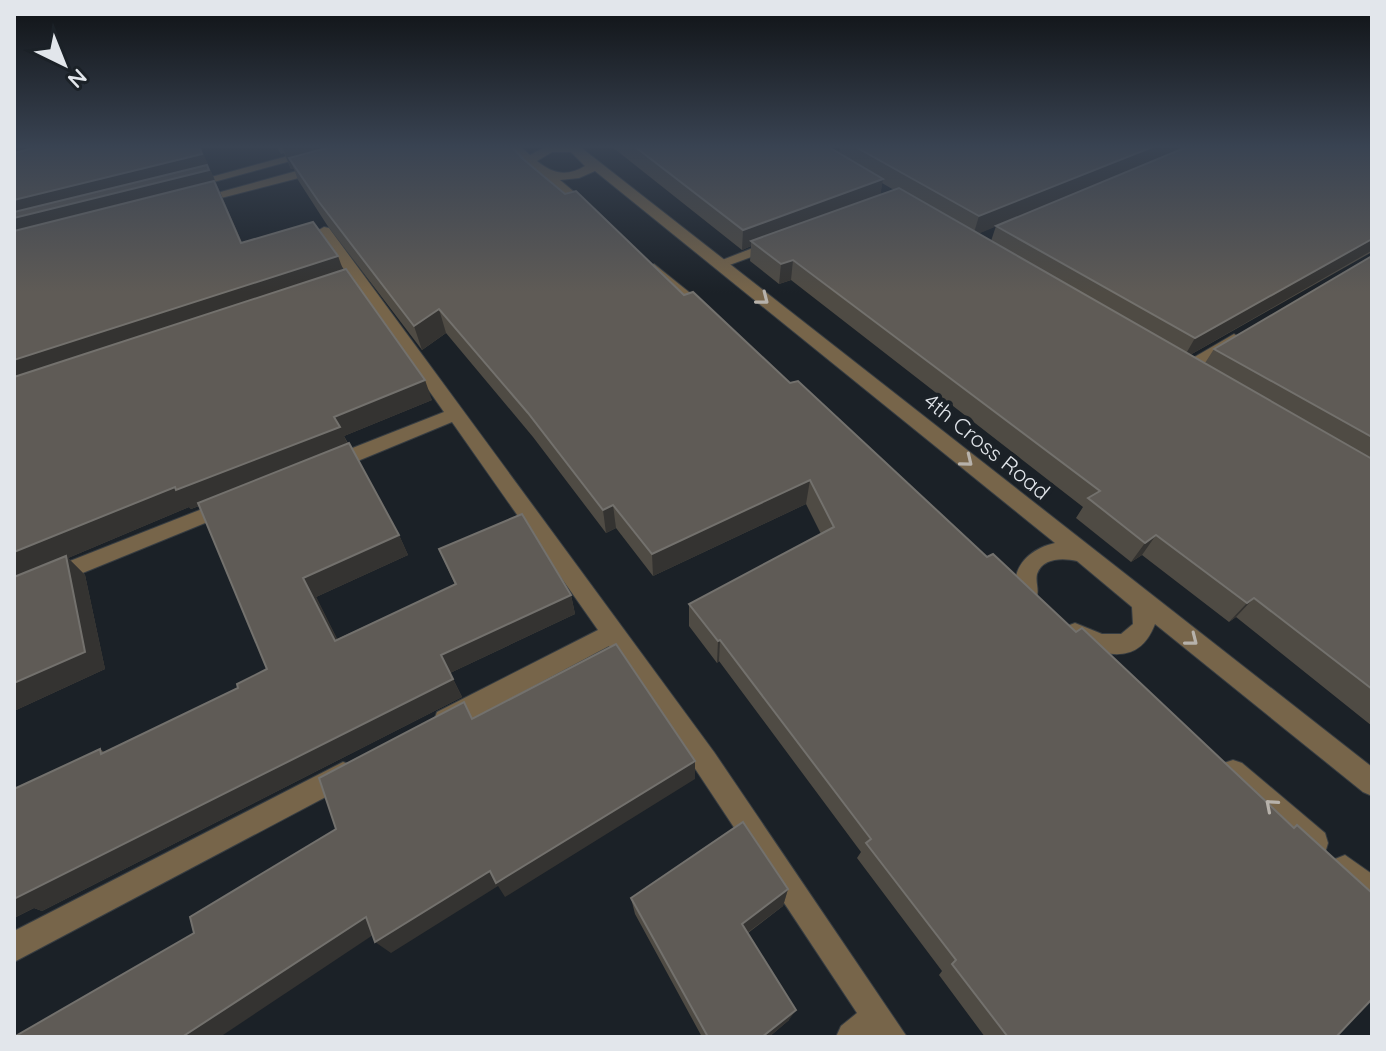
<svg xmlns="http://www.w3.org/2000/svg" width="1386" height="1051" font-family="Quicksand,sans-serif">
	<rect width="100%" height="100%" fill="#1b2127"/>
	<g fill="none" stroke-linecap="round" stroke-linejoin="round">
		<defs>
			<polygon id="pedestrian" points="776,239 783,243 781,246 724,267 719,268 712,264"/>
			<g id="minor">
				<polygon points="325,146 345,146 188,189 182,185"/>
				<polygon points="322,164 326,165 326,171 194,205 188,201"/>
				<polygon points="324,227 329,228 714,752 907,1037 836,1037 841,1026 857,1013 696,770 609,646 455,728 446,731 437,728 434,720 437,712 598,630 452,422 336,470 322,470 320,465 322,460 444,412 317,231"/>
				<polygon points="1234,334 1242,339 1240,342 1188,373 1176,373 1174,369"/>
				<polygon points="225,500 232,502 235,507 232,512 14,601 14,583"/>
				<polygon points="343,762 352,765 356,774 352,783 14,962 14,931"/>
			</g>
			<g id="tertiary">
				<path d="M507,146H520L530,155L547,146H579L1372,767V796L1363,792L1155,624C1138,669 1101,654 1067,640L1064,633L1067,626L1075,623L1102,634H1121L1133,624L1132,607L1077,561C1064,558 1043,557 1037,574C1035,583 1040,590 1036,599L1028,602L1020,599C1006,571 1028,549 1055,543L595,171L579,178L560,180L592,207L594,210L587,214ZM552,152H571L585,166C567,177 553,174 537,161Z"/>
				<polygon points="654,264 710,309 710,315 700,315 649,271 647,268"/>
				<polygon points="1233,760 1242,763 1325,833 1328,843 1325,853 1315,856 1305,853 1224,781 1220,772 1224,763"/>
				<path d="M1345,855L1372,874V907C1356,900 1338,885 1331,869L1335,859Z"/>
			</g>
		</defs>
		<use href="#pedestrian" stroke="#373d42" stroke-width="2"/>
		<use href="#minor" stroke="#373d42" stroke-width="2"/>
		<use href="#tertiary" stroke="#373d42" stroke-width="2"/>
		<use href="#pedestrian" fill="#77654a" fill-rule="evenodd"/>
		<use href="#minor" fill="#77654a" fill-rule="evenodd"/>
		<use href="#tertiary" fill="#77654a" fill-rule="evenodd"/>
	</g>
	<g fill="#4f4b44" fill-rule="evenodd">
		<polygon points="14,146 211,172 242,243 343,270 432,400 344,436 399,535 408,555 316,597 337,639 455,585 439,549 571,595 575,614 450,673 462,697 42,911 34,908 14,918 14,789 100,749 104,752 238,688 267,669 199,506 191,509 189,507 68,558 85,575 105,669 14,711"/>
		<polygon points="276,146 511,146 523,159 790,383 987,557 1076,632 1294,827 1297,825 1336,1037 985,1037 939,975 942,971 857,858 861,852 719,661 717,663 689,626 689,604 821,534 806,504 653,576 616,528 606,533 533,437 446,333 422,350 327,225 298,180 294,169 291,169 284,153 281,154"/>
		<path d="M611,146H832L829,147L839,153L840,146H1372V252L1190,355L1205,363L1214,349L1372,256V726L1236,617L1229,622L1142,555L1131,562L1076,518L1083,507L791,280L779,284L750,261L751,246L742,250ZM882,183L894,190L880,195ZM996,226L991,241L979,233Z"/>
		<polygon points="788,889 783,906 748,933 789,1020 769,1037 702,1037 635,914 631,898"/>
	</g>
	<g fill="#343331">
		<polygon points="14,146 76,146 14,160"/>
		<polygon points="200,146 251,263 14,241 14,200"/>
		<polygon points="282,146 381,146 289,158 294,169 291,169"/>
		<polygon points="1155,146 1192,146 973,236 979,216"/>
		<polygon points="883,179 880,198 751,241 751,246 742,250 743,230"/>
		<polygon points="1372,239 1372,249 1371,251 1183,359 1195,338"/>
		<polygon points="338,256 345,275 14,386 14,360"/>
		<polygon points="793,260 791,280 779,284 781,264"/>
		<polygon points="439,309 446,333 422,350 414,326"/>
		<polygon points="425,380 432,400 344,436 349,447 191,509 189,507 68,558 85,575 105,669 14,711 14,552 334,417"/>
		<polygon points="810,480 806,504 653,576 652,554"/>
		<polygon points="613,505 616,528 606,533 603,510"/>
		<polygon points="399,535 408,555 316,597 347,659 335,641 303,578"/>
		<polygon points="1156,535 1142,555 1131,562 1145,543"/>
		<polygon points="571,595 575,614 450,673 441,655"/>
		<polygon points="1254,598 1236,617 1229,622 1247,603"/>
		<polygon points="720,640 719,661 717,663 718,641"/>
		<polygon points="453,679 462,697 42,911 34,908 14,918 14,893"/>
		<polygon points="695,761 695,779 505,897 498,886 391,953 375,942 490,871"/>
		<polygon points="788,889 783,906 739,939 742,924"/>
		<polygon points="366,917 382,929 220,1037 182,1037"/>
		<polygon points="796,1010 789,1020 769,1037 762,1037"/>
	</g>
	<g fill="#5f5b56" stroke="#73716d" stroke-width="2">
		<polygon points="41,146 199,146 202,154 14,200 14,153"/>
		<polygon points="334,146 511,146 523,159 565,194 576,191 684,295 693,292 790,383 798,381 987,557 993,554 1076,632 1082,628 1294,828 1297,825 1372,893 1372,999 1336,1037 1008,1037 952,964 956,960 866,843 871,839 720,640 718,641 689,604 834,527 810,480 652,554 613,505 603,510 528,413 439,309 414,326 319,202 289,158"/>
		<polygon points="634,146 827,146 883,179 743,230"/>
		<polygon points="854,146 1155,146 979,216"/>
		<polygon points="1189,146 1372,146 1372,239 1195,338 996,226"/>
		<polygon points="207,165 209,170 14,218 14,212"/>
		<polygon points="214,181 241,243 313,222 338,256 14,360 14,231"/>
		<polygon points="899,188 1372,459 1372,689 1254,598 1247,603 1156,535 1145,543 1088,498 1100,491 793,260 781,264 751,241"/>
		<polygon points="1372,256 1372,437 1214,349"/>
		<polygon points="346,269 425,380 334,417 340,427 176,490 175,487 14,552 14,377"/>
		<polygon points="349,443 399,535 303,578 335,641 456,584 439,549 522,514 571,595 441,655 453,679 14,899 14,789 100,749 101,754 238,688 237,684 267,669 198,503"/>
		<polygon points="66,556 85,652 14,683 14,577"/>
		<polygon points="616,644 695,761 496,883 490,871 375,942 366,917 182,1037 14,1037 194,933 190,917 336,829 319,778 464,702 472,719"/>
		<polygon points="743,822 788,889 742,924 796,1010 762,1037 708,1037 631,898"/>
	</g>
	<defs><path id="oneway-chevron" d="M-2-3.5L2.5 0L-2 3.5" fill="none" stroke-width="1.6" stroke-linecap="round" stroke-linejoin="round" transform="scale(2)"/></defs>
	<g stroke="#b7b2ab">
		<use href="#oneway-chevron" transform="translate(763 299) rotate(38)"/>
		<use href="#oneway-chevron" transform="translate(967 461) rotate(39)"/>
		<use href="#oneway-chevron" transform="translate(1192 640) rotate(38)"/>
		<use href="#oneway-chevron" transform="translate(1271 805) rotate(-139)"/>
	</g>
	<linearGradient id="sky" x2="0" y2="1"><stop stop-color="#0f1215"/><stop offset="0.5" stop-color="#394352"/><stop offset="1" stop-color="#394352" stop-opacity="0"/></linearGradient>
	<rect width="1386" height="293" fill="url(#sky)"/>
	<g text-anchor="middle" dominant-baseline="central" stroke-width="8" stroke-linejoin="round" paint-order="stroke">
		<g font-size="22" fill="#e2e6eb" stroke="#1b2127">
			<text transform="translate(987 446) rotate(39)">4th Cross Road</text>
		</g>
	</g>
	<rect width="1386" height="1051" fill="none" stroke="#e2e6eb" stroke-width="32"/>
	<g transform="translate(64 64) rotate(137)" stroke="#1b2127" stroke-width="6" paint-order="stroke">
	<path d="M0-6L14 30L0 20L-14 30Z" fill="#e2e6eb"/>
	<text y="-12" font-size="22" font-weight="bold" text-anchor="middle" fill="#e2e6eb">N</text>
	</g>
</svg>
